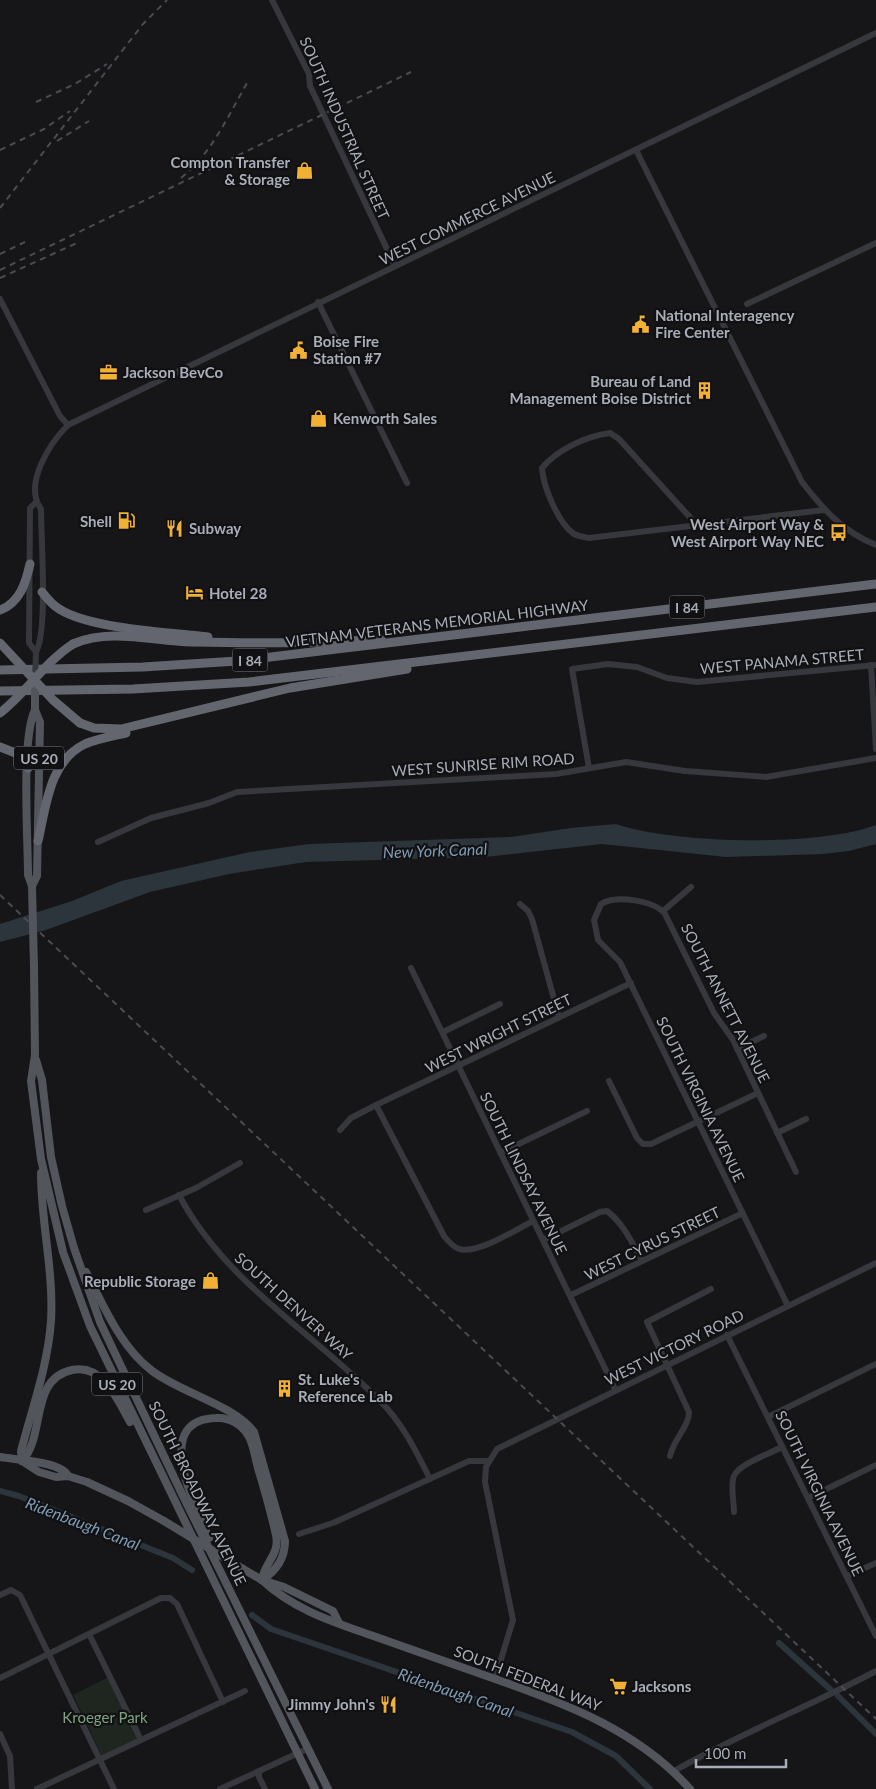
<svg xmlns="http://www.w3.org/2000/svg" width="876" height="1789" font-family="Lato,sans-serif">
	<rect width="100%" height="100%" fill="#161618"/>
	<polygon fill="#1e261f" points="109,1677 138,1738 102,1756 73,1695"/>
	<path fill="#2c353c" d="M616,824C675,844 818,847 876,825V844L849,851L823,854L726,857L602,844L485,857L306,862L229,874L150,892L46,930L0,942V924L72,901L121,881L250,852L309,844L511,837L571,828Z"/>
	<g fill="none" stroke-linecap="round" stroke-linejoin="round">
		<g stroke="#2c353c" stroke-width="6">
			<polyline points="0,1491 19,1496 173,1558 192,1570"/>
			<polyline points="252,1615 271,1629 572,1732 616,1756 650,1789"/>
			<polyline points="779,1643 830,1689"/>
			<polyline points="838,1696 876,1734"/>
		</g>
		<g stroke="#37383d" stroke-width="6">
			<polyline points="272,0 309,74 310,86 395,266"/>
			<path d="M636,150L802,482C823,509 843,532 876,545"/>
			<polyline points="0,299 60,416 68,425"/>
			<polyline points="318,302 407,483"/>
			<polyline points="747,304 876,243"/>
			<path d="M36,502L30,508L29,643L36,652C48,631 41,538 41,509C23,484 50,443 68,425L876,33"/>
			<path d="M697,525L619,439L610,433C586,436 557,450 542,468C543,486 558,523 574,534C578,536 584,537 589,538L824,510"/>
			<polyline points="871,665 876,749"/>
			<polyline points="589,768 572,669 608,664 637,667 667,678 697,682 876,665"/>
			<polyline points="98,842 151,818 209,803 237,792 556,774 626,762 685,771 766,777 876,758"/>
			<polyline points="520,904 528,911 532,919 559,1017"/>
			<polyline points="663,911 691,887"/>
			<polyline points="411,968 615,1389"/>
			<polyline points="443,1032 500,1004"/>
			<polyline points="737,1049 764,1036"/>
			<polyline points="609,1081 637,1138 643,1144 651,1144 758,1093"/>
			<path d="M376,1105L444,1236C448,1241 453,1247 459,1249C479,1254 515,1230 533,1221"/>
			<polyline points="340,1130 351,1118 376,1105 631,983"/>
			<polyline points="777,1133 806,1119"/>
			<polyline points="500,1153 587,1111"/>
			<path d="M179,1195C225,1282 312,1332 379,1400C402,1422 416,1451 430,1479"/>
			<polyline points="146,1210 196,1188 240,1163"/>
			<path d="M543,1240L600,1212L607,1211C623,1223 633,1244 642,1261"/>
			<polyline points="571,1295 743,1213"/>
			<path d="M788,1306L620,962L598,940L594,920L601,904C616,895 654,900 665,914L714,1013L733,1040L796,1172"/>
			<polyline points="727,1335 876,1636"/>
			<polyline points="768,1417 876,1364"/>
			<path d="M670,1456C674,1438 689,1427 689,1412L647,1322L711,1289"/>
			<polyline points="808,1498 876,1465"/>
			<path d="M734,1512C734,1501 730,1486 734,1476C739,1464 771,1453 782,1447"/>
			<polyline points="299,1534 333,1523 469,1461 488,1461"/>
			<polyline points="847,1576 876,1563"/>
			<polyline points="0,1595 11,1590 20,1595 114,1789"/>
			<polyline points="89,1634 141,1740"/>
			<polyline points="0,1678 161,1598 170,1598 177,1604 223,1702"/>
			<polyline points="495,1679 513,1620 485,1482 486,1467 497,1449 876,1263"/>
			<polyline points="0,1734 10,1756 12,1789"/>
			<polyline points="259,1771 259,1777 265,1789"/>
			<path d="M674,1771C739,1734 810,1706 876,1671"/>
			<polyline points="37,1789 245,1691"/>
			<polyline points="220,1789 307,1749"/>
		</g>
		<g stroke="#53555c" stroke-width="8">
			<polyline points="32,886 37,876 40,722 35,710"/>
			<path d="M32,886L28,875C28,839 21,738 35,710"/>
			<polyline points="34,967 35,1055 31,1081 41,1159 63,1252 90,1326 315,1789"/>
			<polyline points="36,1060 42,1080 51,1157 62,1206 74,1248 100,1322 182,1494 328,1789"/>
			<path d="M86,1272C104,1306 120,1346 151,1370C180,1393 233,1404 254,1432L285,1541C285,1559 276,1571 262,1580"/>
			<path d="M0,1457C15,1460 61,1461 68,1476"/>
			<path d="M22,1461L21,1451C32,1409 48,1365 51,1321C54,1272 41,1223 41,1173"/>
			<path d="M22,1461C46,1436 29,1379 72,1370C103,1363 118,1401 130,1422"/>
			<polyline points="22,1461 39,1472 56,1477 68,1476 87,1482 128,1501 164,1521"/>
			<path d="M209,1538C196,1507 150,1420 216,1418C229,1417 241,1424 248,1435C254,1445 255,1458 258,1468C265,1491 271,1513 276,1535C280,1555 265,1561 262,1580"/>
			<polyline points="243,1569 262,1580 284,1587 333,1611 339,1623"/>
			<path d="M262,1580C295,1611 337,1623 379,1638C419,1652 458,1666 498,1680C569,1705 638,1731 690,1789"/>
		</g>
		<g stroke="#63666e" stroke-width="9">
			<path d="M42,592C46,597 50,602 55,606C83,629 170,632 208,637"/>
			<path d="M0,610C20,603 26,582 30,564"/>
			<path d="M73,644C110,628 152,641 191,642C254,643 318,644 381,639"/>
			<polyline points="0,670 143,667 237,661 876,584"/>
			<polyline points="0,691 133,689 249,682 876,607"/>
			<polyline points="80,723 94,728 121,729 290,688 407,669"/>
			<polyline points="0,747 18,754 28,768"/>
			<path d="M38,841C46,807 49,761 85,744C97,739 113,736 126,733"/>
		</g>
		<g stroke="#4a4c52" stroke-width="2" stroke-dasharray="6 5" stroke-linecap="butt">
			<polyline points="36,102 75,84 107,64"/>
			<polyline points="57,141 89,121"/>
			<polyline points="0,150 44,129 70,111"/>
			<path d="M181,178C212,153 228,116 247,83"/>
			<polyline points="0,208 143,24 167,0"/>
			<polyline points="0,254 25,242"/>
			<polyline points="0,270 411,72"/>
			<polyline points="0,278 77,243"/>
			<polyline points="0,895 876,1719"/>
		</g>
		<polyline stroke="#37383d" stroke-width="6" points="35,681 36,652"/>
		<g stroke="#53555c" stroke-width="8">
			<polyline points="35,710 35,681"/>
			<polyline points="32,886 34,967"/>
			<polyline points="164,1521 243,1569"/>
		</g>
		<g stroke="#63666e" stroke-width="9">
			<polyline points="0,643 53,700 80,723"/>
			<path d="M0,713C27,692 45,662 73,644"/>
		</g>
	</g>
	<defs>
		<symbol id="shop-bare" viewBox="-9 -9 18 18"><path d="M-5-2.5h2.3a2.7 3.5 0 0 1 5.4 0H5L5.5 6h-11ZM-1.5-2.5h3a1.5 2.3 0 0 0-3 0Z" fill="#f2b134" stroke="#111113" stroke-width="2.5" paint-order="stroke"/></symbol>
		<symbol id="civic-bare" viewBox="-9 -9 18 18"><path d="M-.6-6.5H3V-4.5H.6V-3L4-1V1h2V6H-6V1h2V-1L-.6-3ZM-1.2 2.5V6h2.4V2.5Z" fill="#f2b134" stroke="#111113" stroke-width="2.5" paint-order="stroke"/></symbol>
		<symbol id="office-bare" viewBox="-9 -9 18 18"><path d="M-6-3h4V-5.5h4V-3h4V5H-6ZM-1-4.5V-3h2v-1.5ZM-6 0V1H6V0Z" fill="#f2b134" stroke="#111113" stroke-width="2.5" paint-order="stroke"/></symbol>
		<symbol id="building-bare" viewBox="-9 -9 18 18"><path d="M-4-6H4V6H1V3H-1V6H-4ZM-2.5-4.3h1.7v1.8h-1.7ZM.8-4.3h1.7v1.8H.8ZM-2.5-1h1.7V.8h-1.7ZM.8-1h1.7V.8H.8Z" fill="#f2b134" stroke="#111113" stroke-width="2.5" paint-order="stroke"/></symbol>
		<symbol id="fuel-bare" viewBox="-9 -9 18 18"><path d="M-5.5-6h7V0h2V4h1.3V-2.5L3-4.5l.8-.8L6-3V5H2.5V1h-1V6h-7ZM-4.2-4.7v3.2H.2V-4.7Z" fill="#f2b134" stroke="#111113" stroke-width="2.5" paint-order="stroke"/></symbol>
		<symbol id="restaurant-bare" viewBox="-9 -9 18 18"><path d="M-5-6h1v4h1v-4h1v4h1v-4h1v5L-1.5 .5V6h-2V.5L-5-1ZM5-6V6H3V1.5H1.5Q1.5-4 5-6Z" fill="#f2b134" stroke="#111113" stroke-width="2.5" paint-order="stroke"/></symbol>
		<symbol id="bus-bare" viewBox="-9 -9 18 18"><path d="M-5-6H5V4H4V6H2V4H-2V6H-4V4H-5ZM-3.5-4V0h7V-4ZM-3.5 1.2v1.5H-2V1.2ZM2 1.2v1.5H3.5V1.2Z" fill="#f2b134" stroke="#111113" stroke-width="2.5" paint-order="stroke"/></symbol>
		<symbol id="hotel-bare" viewBox="-9 -9 18 18"><path d="M-6-4.5h1.5V1H6V5H4.5V3h-9V5H-6ZM-4 0a1.8 1.8 0 1 1 3.6 0ZM.5 0V-2.5h3Q6-2.5 6 0Z" fill="#f2b134" stroke="#111113" stroke-width="2.5" paint-order="stroke"/></symbol>
		<symbol id="supermarket-bare" viewBox="-9 -9 18 18"><path d="M-6-5.5h2.5l.6 2H6L4.5 2H-2.5L-4.4-4H-6ZM-1.5 3.2a1.3 1.3 0 1 0 .1 0ZM3 3.2a1.3 1.3 0 1 0 .1 0Z" fill="#f2b134" stroke="#111113" stroke-width="2.5" paint-order="stroke"/></symbol>
	</defs>
	<g fill-rule="evenodd">
		<use href="#shop-bare" x="292" y="158" width="25" height="25"/>
		<use href="#civic-bare" x="628" y="312" width="25" height="25"/>
		<use href="#civic-bare" x="286" y="338" width="25" height="25"/>
		<use href="#office-bare" x="96" y="360" width="25" height="25"/>
		<use href="#building-bare" x="692" y="378" width="25" height="25"/>
		<use href="#shop-bare" x="306" y="406" width="25" height="25"/>
		<use href="#fuel-bare" x="114" y="508" width="25" height="25"/>
		<use href="#restaurant-bare" x="162" y="516" width="25" height="25"/>
		<use href="#bus-bare" x="826" y="520" width="25" height="25"/>
		<use href="#hotel-bare" x="182" y="580" width="25" height="25"/>
		<use href="#shop-bare" x="198" y="1268" width="25" height="25"/>
		<use href="#building-bare" x="272" y="1376" width="25" height="25"/>
		<use href="#supermarket-bare" x="606" y="1674" width="25" height="25"/>
		<use href="#restaurant-bare" x="376" y="1692" width="25" height="25"/>
	</g>
	<g text-anchor="middle" dominant-baseline="central" stroke-width="4.5" stroke-linejoin="round" paint-order="stroke">
		<g fill="#111113" stroke="#7b7e86" stroke-width="1">
			<rect x="669.5" y="595.5" width="35" height="23" rx="4"/>
			<rect x="232.5" y="648.5" width="35" height="23" rx="4"/>
			<rect x="14" y="746.5" width="50" height="23" rx="4"/>
			<rect x="92" y="1372.5" width="50" height="23" rx="4"/>
		</g>
		<g font-size="14" font-weight="bold" fill="#a8adb8">
			<text x="687" y="607">I 84</text>
			<text x="250" y="660">I 84</text>
			<text x="39" y="758">US 20</text>
			<text x="117" y="1384">US 20</text>
		</g>
		<g font-size="15" fill="#a8adb8" stroke="#111113">
			<text transform="translate(345 128) rotate(66)">SOUTH INDUSTRIAL STREET</text>
			<text transform="translate(467 218) rotate(-26)">WEST COMMERCE AVENUE</text>
			<text transform="translate(437 623) rotate(-7)">VIETNAM VETERANS MEMORIAL HIGHWAY</text>
			<text transform="translate(782 661) rotate(-5)">WEST PANAMA STREET</text>
			<text transform="translate(483 764) rotate(-4)">WEST SUNRISE RIM ROAD</text>
			<text transform="translate(726 1003) rotate(63)">SOUTH ANNETT AVENUE</text>
			<text transform="translate(498 1033) rotate(-26)">WEST WRIGHT STREET</text>
			<text transform="translate(701 1099) rotate(64)">SOUTH VIRGINIA AVENUE</text>
			<text transform="translate(524 1173) rotate(64)">SOUTH LINDSAY AVENUE</text>
			<text transform="translate(652 1243) rotate(-26)">WEST CYRUS STREET</text>
			<text transform="translate(294 1306) rotate(42)">SOUTH DENVER WAY</text>
			<text transform="translate(674 1347) rotate(-26)">WEST VICTORY ROAD</text>
			<text transform="translate(198 1493) rotate(64)">SOUTH BROADWAY AVENUE</text>
			<text transform="translate(820 1493) rotate(64)">SOUTH VIRGINIA AVENUE</text>
			<text transform="translate(528 1678) rotate(21)">SOUTH FEDERAL WAY</text>
		</g>
		<g font-size="15" font-weight="bold" fill="#a8adb8" stroke="#111113" text-anchor="start">
			<text x="290" y="162" text-anchor="end">Compton Transfer<tspan x="290" dy="17">&amp; Storage</tspan></text>
			<text x="655" y="315">National Interagency<tspan x="655" dy="17">Fire Center</tspan></text>
			<text x="313" y="341">Boise Fire<tspan x="313" dy="17">Station #7</tspan></text>
			<text x="123" y="372">Jackson BevCo</text>
			<text x="691" y="381" text-anchor="end">Bureau of Land<tspan x="691" dy="17">Management Boise District</tspan></text>
			<text x="333" y="418">Kenworth Sales</text>
			<text x="112" y="521" text-anchor="end">Shell</text>
			<text x="824" y="524" text-anchor="end">West Airport Way &amp;<tspan x="824" dy="17">West Airport Way NEC</tspan></text>
			<text x="189" y="528">Subway</text>
			<text x="209" y="593">Hotel 28</text>
			<text x="196" y="1281" text-anchor="end">Republic Storage</text>
			<text x="298" y="1379">St. Luke's<tspan x="298" dy="17">Reference Lab</tspan></text>
			<text x="632" y="1686">Jacksons</text>
			<text x="375" y="1704" text-anchor="end">Jimmy John's</text>
		</g>
		<g font-size="15" fill="#7fa381" stroke="#111113">
			<text x="105" y="1717">Kroeger Park</text>
		</g>
		<g font-size="16" font-style="italic" fill="#7f9bb3" stroke="#111113">
			<text transform="translate(435 850) rotate(-2)">New York Canal</text>
			<text transform="translate(83 1523) rotate(21)">Ridenbaugh Canal</text>
			<text transform="translate(456 1692) rotate(19)">Ridenbaugh Canal</text>
		</g>
	</g>
	<path d="M696 1759v8h90v-8" fill="none" stroke="#a8adb8" stroke-width="2.5"/>
	<text x="704" y="1759" font-size="15" fill="#a8adb8" stroke="#111113" stroke-width="4" paint-order="stroke">100 m</text>
</svg>
